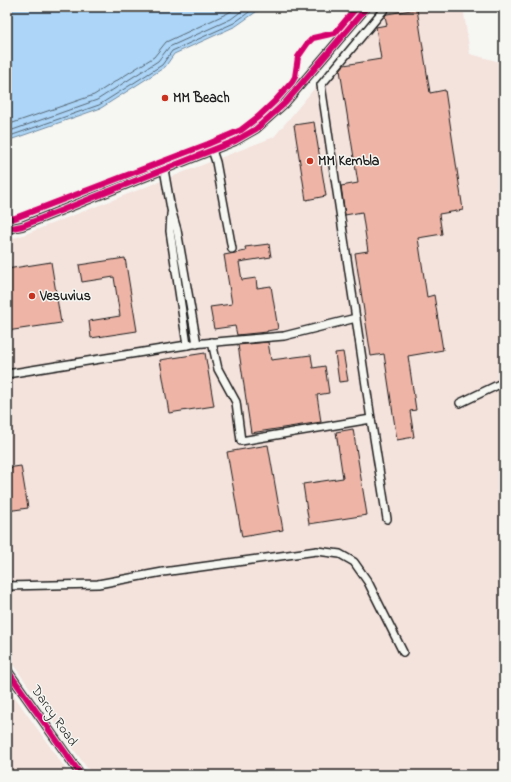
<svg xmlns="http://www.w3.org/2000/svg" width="511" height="782" font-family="'Indie Flower',sans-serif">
	<rect width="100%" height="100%" fill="#f6f6f2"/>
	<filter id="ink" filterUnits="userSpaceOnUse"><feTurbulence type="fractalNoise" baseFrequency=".025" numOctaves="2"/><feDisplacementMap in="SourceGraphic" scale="8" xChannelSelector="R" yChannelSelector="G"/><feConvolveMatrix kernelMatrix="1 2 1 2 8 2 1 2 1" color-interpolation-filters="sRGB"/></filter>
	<g filter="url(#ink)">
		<g fill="#f4e2dc">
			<polygon points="382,7 463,7 470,54 504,63 504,775 92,775 7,656 7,239 18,237 274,137"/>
			<polygon points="7,686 70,775 7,775"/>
		</g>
		<polygon fill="#acd5f7" stroke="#728b9f" points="7,7 263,7 236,26 174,54 165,67 101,108 7,141"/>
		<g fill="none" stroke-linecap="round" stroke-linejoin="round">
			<g stroke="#566674" stroke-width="1">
				<polyline points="7,125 94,95 154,57 166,42 228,13 237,7"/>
				<polyline points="7,132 97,100 158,61 169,47 231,19 247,7"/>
				<polyline points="7,137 99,105 162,65 172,51 234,23 256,7"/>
			</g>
		</g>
		<g fill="#eeb5a7" stroke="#1c1c1c">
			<polygon points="417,9 430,93 445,90 463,210 439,214 442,234 418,238 427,297 434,295 443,350 408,356 416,410 410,411 414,437 397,440 384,354 371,356 355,253 368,251 362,212 345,215 341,186 358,183 340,70 344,65 381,59 376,27 387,25 385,16 387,14"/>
			<polygon points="314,122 326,196 306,200 294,125"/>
			<polygon points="269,244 271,257 239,262 242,280 256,278 257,288 271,286 278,329 267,331 267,332 237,335 235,326 214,329 210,307 232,304 224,255 246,251 245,247"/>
			<polygon points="125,258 137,331 91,338 89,321 120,316 114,277 82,282 79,265"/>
			<polygon points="51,262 61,323 7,331 7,269"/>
			<polygon points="268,342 271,360 311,355 313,368 325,366 329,393 317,395 321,422 251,433 238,345"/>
			<polygon points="343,352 348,381 339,382 335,353"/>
			<polygon points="205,353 214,406 169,413 160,360"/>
			<polygon points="353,429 367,515 309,524 303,484 343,478 336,432"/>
			<polygon points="268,445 283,530 242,537 227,452"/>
			<polygon points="21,466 28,508 7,511 7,468"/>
		</g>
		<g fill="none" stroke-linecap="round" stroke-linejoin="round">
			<defs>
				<g id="minor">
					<polyline points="386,7 321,85 371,419 387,519"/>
					<polyline points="212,150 216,162 232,249"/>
					<polyline points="164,169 171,209 177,230 197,344"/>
					<polyline points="171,214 170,231 187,345"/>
					<polyline points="7,229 22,226 235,141 256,129 285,103 367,7"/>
					<polyline points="212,342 218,369 236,402 241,441 371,419"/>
					<polyline points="7,374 193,344 284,336 356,318"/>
					<polyline points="460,403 504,382"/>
					<polyline points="7,586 98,584 163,572 317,551 340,554 354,562 368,582 403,652"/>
					<polyline points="7,670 81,775"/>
				</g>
			</defs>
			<use href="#minor" stroke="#1c1c1c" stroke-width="10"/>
			<use href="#minor" stroke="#f6f6f2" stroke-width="7"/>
			<defs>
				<g id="cycleway">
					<polyline points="7,219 15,218 208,144 241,130 258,117 275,101 292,82 295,77 298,57 307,44 313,38 335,33 357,7"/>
					<polyline points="7,229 22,226 235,141 256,129 285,103 367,7"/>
					<polyline points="7,670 81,775"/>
				</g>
			</defs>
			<use href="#cycleway" stroke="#f6f6f2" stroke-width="8"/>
			<use href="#cycleway" stroke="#d6006c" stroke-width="6"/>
		</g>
	</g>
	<g fill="#c8321e" stroke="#f6f6f2" stroke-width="1.5">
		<circle cx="165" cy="98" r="4"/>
		<circle cx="310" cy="161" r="4"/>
		<circle cx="32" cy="296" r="4"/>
	</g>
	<g text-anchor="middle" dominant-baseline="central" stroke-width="3" stroke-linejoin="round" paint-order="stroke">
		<g font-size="14" font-weight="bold" fill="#1c1c1c" stroke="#f6f6f2" text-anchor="start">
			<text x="173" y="98">MM Beach</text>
			<text x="318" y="161">MM Kembla</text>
			<text x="40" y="296">Vesuvius</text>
		</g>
		<g font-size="14" fill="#1c1c1c" stroke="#f6f6f2">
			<text transform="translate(54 716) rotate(55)">Darcy Road</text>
		</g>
	</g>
	<rect width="511" height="782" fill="none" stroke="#f6f6f2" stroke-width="24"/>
	<rect x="12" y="12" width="487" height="758" fill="none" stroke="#1c1c1c" stroke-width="1.5" filter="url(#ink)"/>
</svg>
